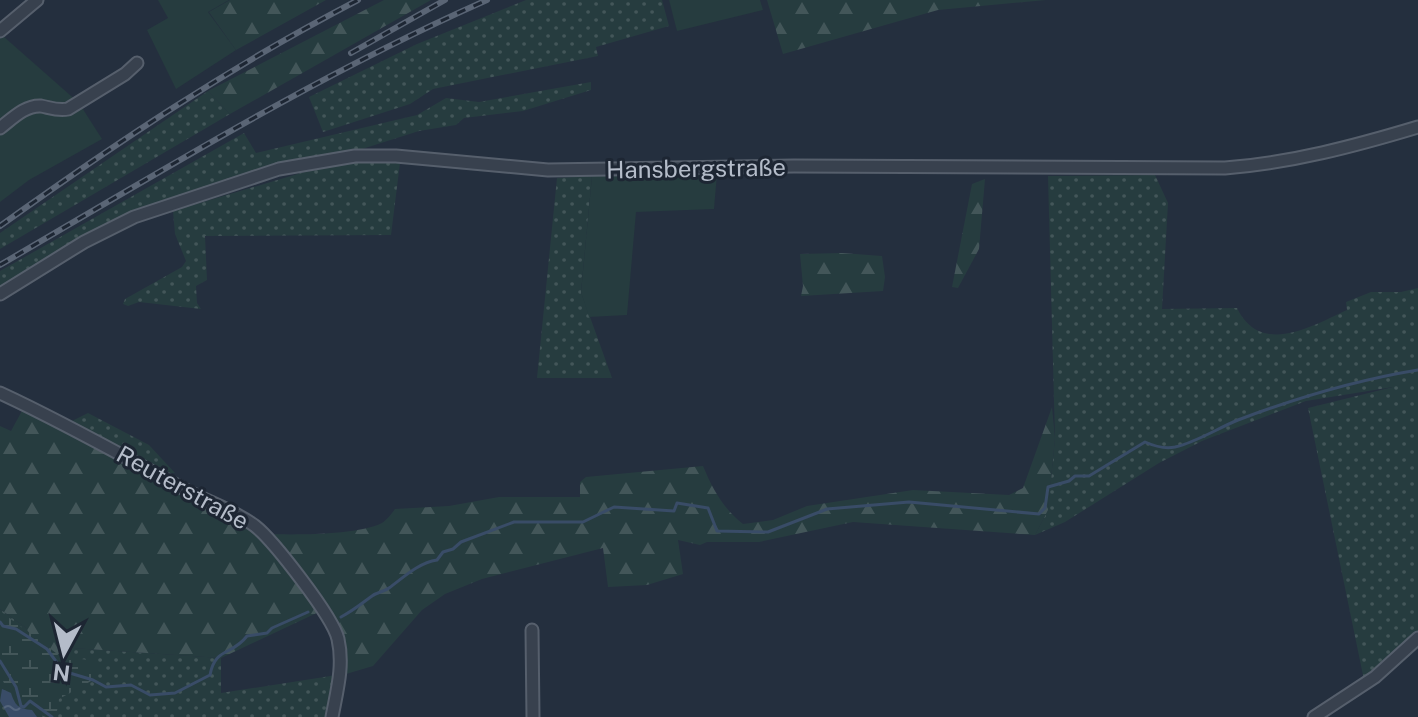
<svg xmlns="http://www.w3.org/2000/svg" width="1418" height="717" font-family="'Public Sans',sans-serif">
	<defs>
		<pattern id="grass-dots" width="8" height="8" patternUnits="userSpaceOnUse" patternTransform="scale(2)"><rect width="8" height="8" fill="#263c3f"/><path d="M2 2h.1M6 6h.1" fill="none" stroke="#435659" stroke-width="1.8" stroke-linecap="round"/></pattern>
		<pattern id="forest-firs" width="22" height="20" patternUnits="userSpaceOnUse" patternTransform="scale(2)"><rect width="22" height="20" fill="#263c3f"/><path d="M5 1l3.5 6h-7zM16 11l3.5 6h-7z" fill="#435659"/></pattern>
		<pattern id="wetland-marsh" width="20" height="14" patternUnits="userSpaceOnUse" patternTransform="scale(2)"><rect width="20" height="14" fill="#263c3f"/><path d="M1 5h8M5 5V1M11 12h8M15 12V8" fill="none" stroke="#435659"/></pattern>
		<pattern id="water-ripples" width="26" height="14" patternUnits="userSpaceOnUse" patternTransform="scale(2)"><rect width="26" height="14" fill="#394c67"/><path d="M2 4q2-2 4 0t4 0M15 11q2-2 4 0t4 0" fill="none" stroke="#53647b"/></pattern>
	</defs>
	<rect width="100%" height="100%" fill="#242f3e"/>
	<g fill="url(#grass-dots)">
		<polygon points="526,0 662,0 669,26 596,47 598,56 433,89 410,104 323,132 309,97 417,44"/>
		<polygon points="591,82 591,90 523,111 464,118 456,125 419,131 362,149 282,163 126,214 79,239 0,288 0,271 244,133 256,153 417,115 446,98 479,102"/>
		<polygon points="208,91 230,114 0,249 0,233"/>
		<polygon points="372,160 400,163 391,235 205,236 207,280 196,286 197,303 201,309 139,302 128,306 123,304 125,299 182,267 186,261 175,234 173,211 304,172"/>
		<path d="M1155,175L1168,203L1162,309L1237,308C1261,357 1312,326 1347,310L1346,302L1371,292H1401L1418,288V634L1364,680L1308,408L1393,387L1306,401L1202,441L1159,463L1065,522L1035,535L1048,510L1055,438L1048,176Z"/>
		<polygon points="592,176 581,292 612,378 537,378 557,178"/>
		<polygon points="88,413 149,445 175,473 160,474 70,422"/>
		<polygon points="0,609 25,627 55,670 72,648 221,658 221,693 337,675 329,717 0,717"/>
	</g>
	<g fill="url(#forest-firs)">
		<polygon points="230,0 326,0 236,50 209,12"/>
		<polygon points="384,0 431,0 230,114 208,91"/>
		<polygon points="767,0 1046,0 938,10 783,54"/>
		<polygon points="985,179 979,249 958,288 952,287 972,184"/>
		<polygon points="842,253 882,256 885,277 883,291 801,296 803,286 800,254"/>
		<path d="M1052,407L1055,438L1048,510L1035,535L853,522L759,542H707L700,545L678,540L683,574L647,585L608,587L603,548L482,579L445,594L422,610L373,666L346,674C347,618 302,576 268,534C296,535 358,535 382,523C387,520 392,513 395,509L449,506L499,497H580V482L586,477L703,466C713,490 723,508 743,524L773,520L807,506L913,490L1009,495L1023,488Z"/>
		<polygon points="23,409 237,517 265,539 280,561 321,611 221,658 72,648 55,670 25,627 0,609 0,426 11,431"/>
	</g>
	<polygon fill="url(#wetland-marsh)" points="0,611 60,656 95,661 93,680 59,699 56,717 46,717 15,705 0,675"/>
	<g fill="#263c3f">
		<polygon points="158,0 229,0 208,12 236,50 176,89 147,30 168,18"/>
		<polygon points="669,0 760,0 763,10 677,31"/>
		<polygon points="3,36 79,103 102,139 29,180 0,202 0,38"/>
		<polygon points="717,174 714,209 636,212 627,315 589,317 581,292 592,176"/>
	</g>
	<path fill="url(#water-ripples)" d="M2,689L11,693C15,705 18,709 32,710L37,717H9L0,701Z"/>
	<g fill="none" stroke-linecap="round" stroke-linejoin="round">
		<g stroke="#394c67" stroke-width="3">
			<path d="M341,617C354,610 361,604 372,596C377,592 384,592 389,588C404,577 418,563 437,560L443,552L453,549L461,542L514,522H583L614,507L674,511L677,503L708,508L717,531L768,532L827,509L909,502L1039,514L1045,508L1048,487L1069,481L1075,476H1089L1145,442C1154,446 1165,449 1175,447C1197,442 1218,428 1238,420C1296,398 1357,380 1418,370"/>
			<path d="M0,622L3,626L16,629L47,649L63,671L93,680L106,687L131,685L150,695L175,693L210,675C215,647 232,656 247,636L267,633L272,628L308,612"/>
			<polyline points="0,661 16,687 21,706 24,707 30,701 52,717"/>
		</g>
		<defs>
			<g id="minor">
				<polyline points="0,31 37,0"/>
				<path d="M0,128C12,119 25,105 41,106C51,108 58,111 68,109L125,74L137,63"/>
				<path d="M0,294L84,242L134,217L279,169L355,156H396L548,170L794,166L1225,168C1291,163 1355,146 1418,127"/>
				<path d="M0,393C63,422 123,456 184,489C207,502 234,510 255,526C273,540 333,617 338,639C344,666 337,690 332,717"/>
				<polyline points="532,630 533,717"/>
				<polyline points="1314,717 1375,677 1418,638"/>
			</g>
		</defs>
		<use href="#minor" stroke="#565f6c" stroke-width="15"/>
		<use href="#minor" stroke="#38414e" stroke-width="11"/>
		<defs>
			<g id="rail">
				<polyline points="351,53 445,0"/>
				<path d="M0,226C116,143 231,66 358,0"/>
				<path d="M0,265C160,172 317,75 487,0"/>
			</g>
		</defs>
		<use href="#rail" stroke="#5a6575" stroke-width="6"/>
		<use href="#rail" stroke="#1d2633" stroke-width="3" stroke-dasharray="9" stroke-linecap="butt"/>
	</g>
	<g text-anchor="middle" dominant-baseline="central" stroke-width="6" stroke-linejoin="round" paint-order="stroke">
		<g font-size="24" fill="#b4bcc9" stroke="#1d2633">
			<text transform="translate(696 168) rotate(-1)">Hansbergstraße</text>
			<text transform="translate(183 487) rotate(29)">Reuterstraße</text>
		</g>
	</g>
	<g transform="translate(64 653) rotate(187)" stroke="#1d2633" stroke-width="6" paint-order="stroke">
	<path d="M0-6L14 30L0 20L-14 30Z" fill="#b4bcc9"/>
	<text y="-12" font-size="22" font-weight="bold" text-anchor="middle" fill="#b4bcc9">N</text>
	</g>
</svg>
